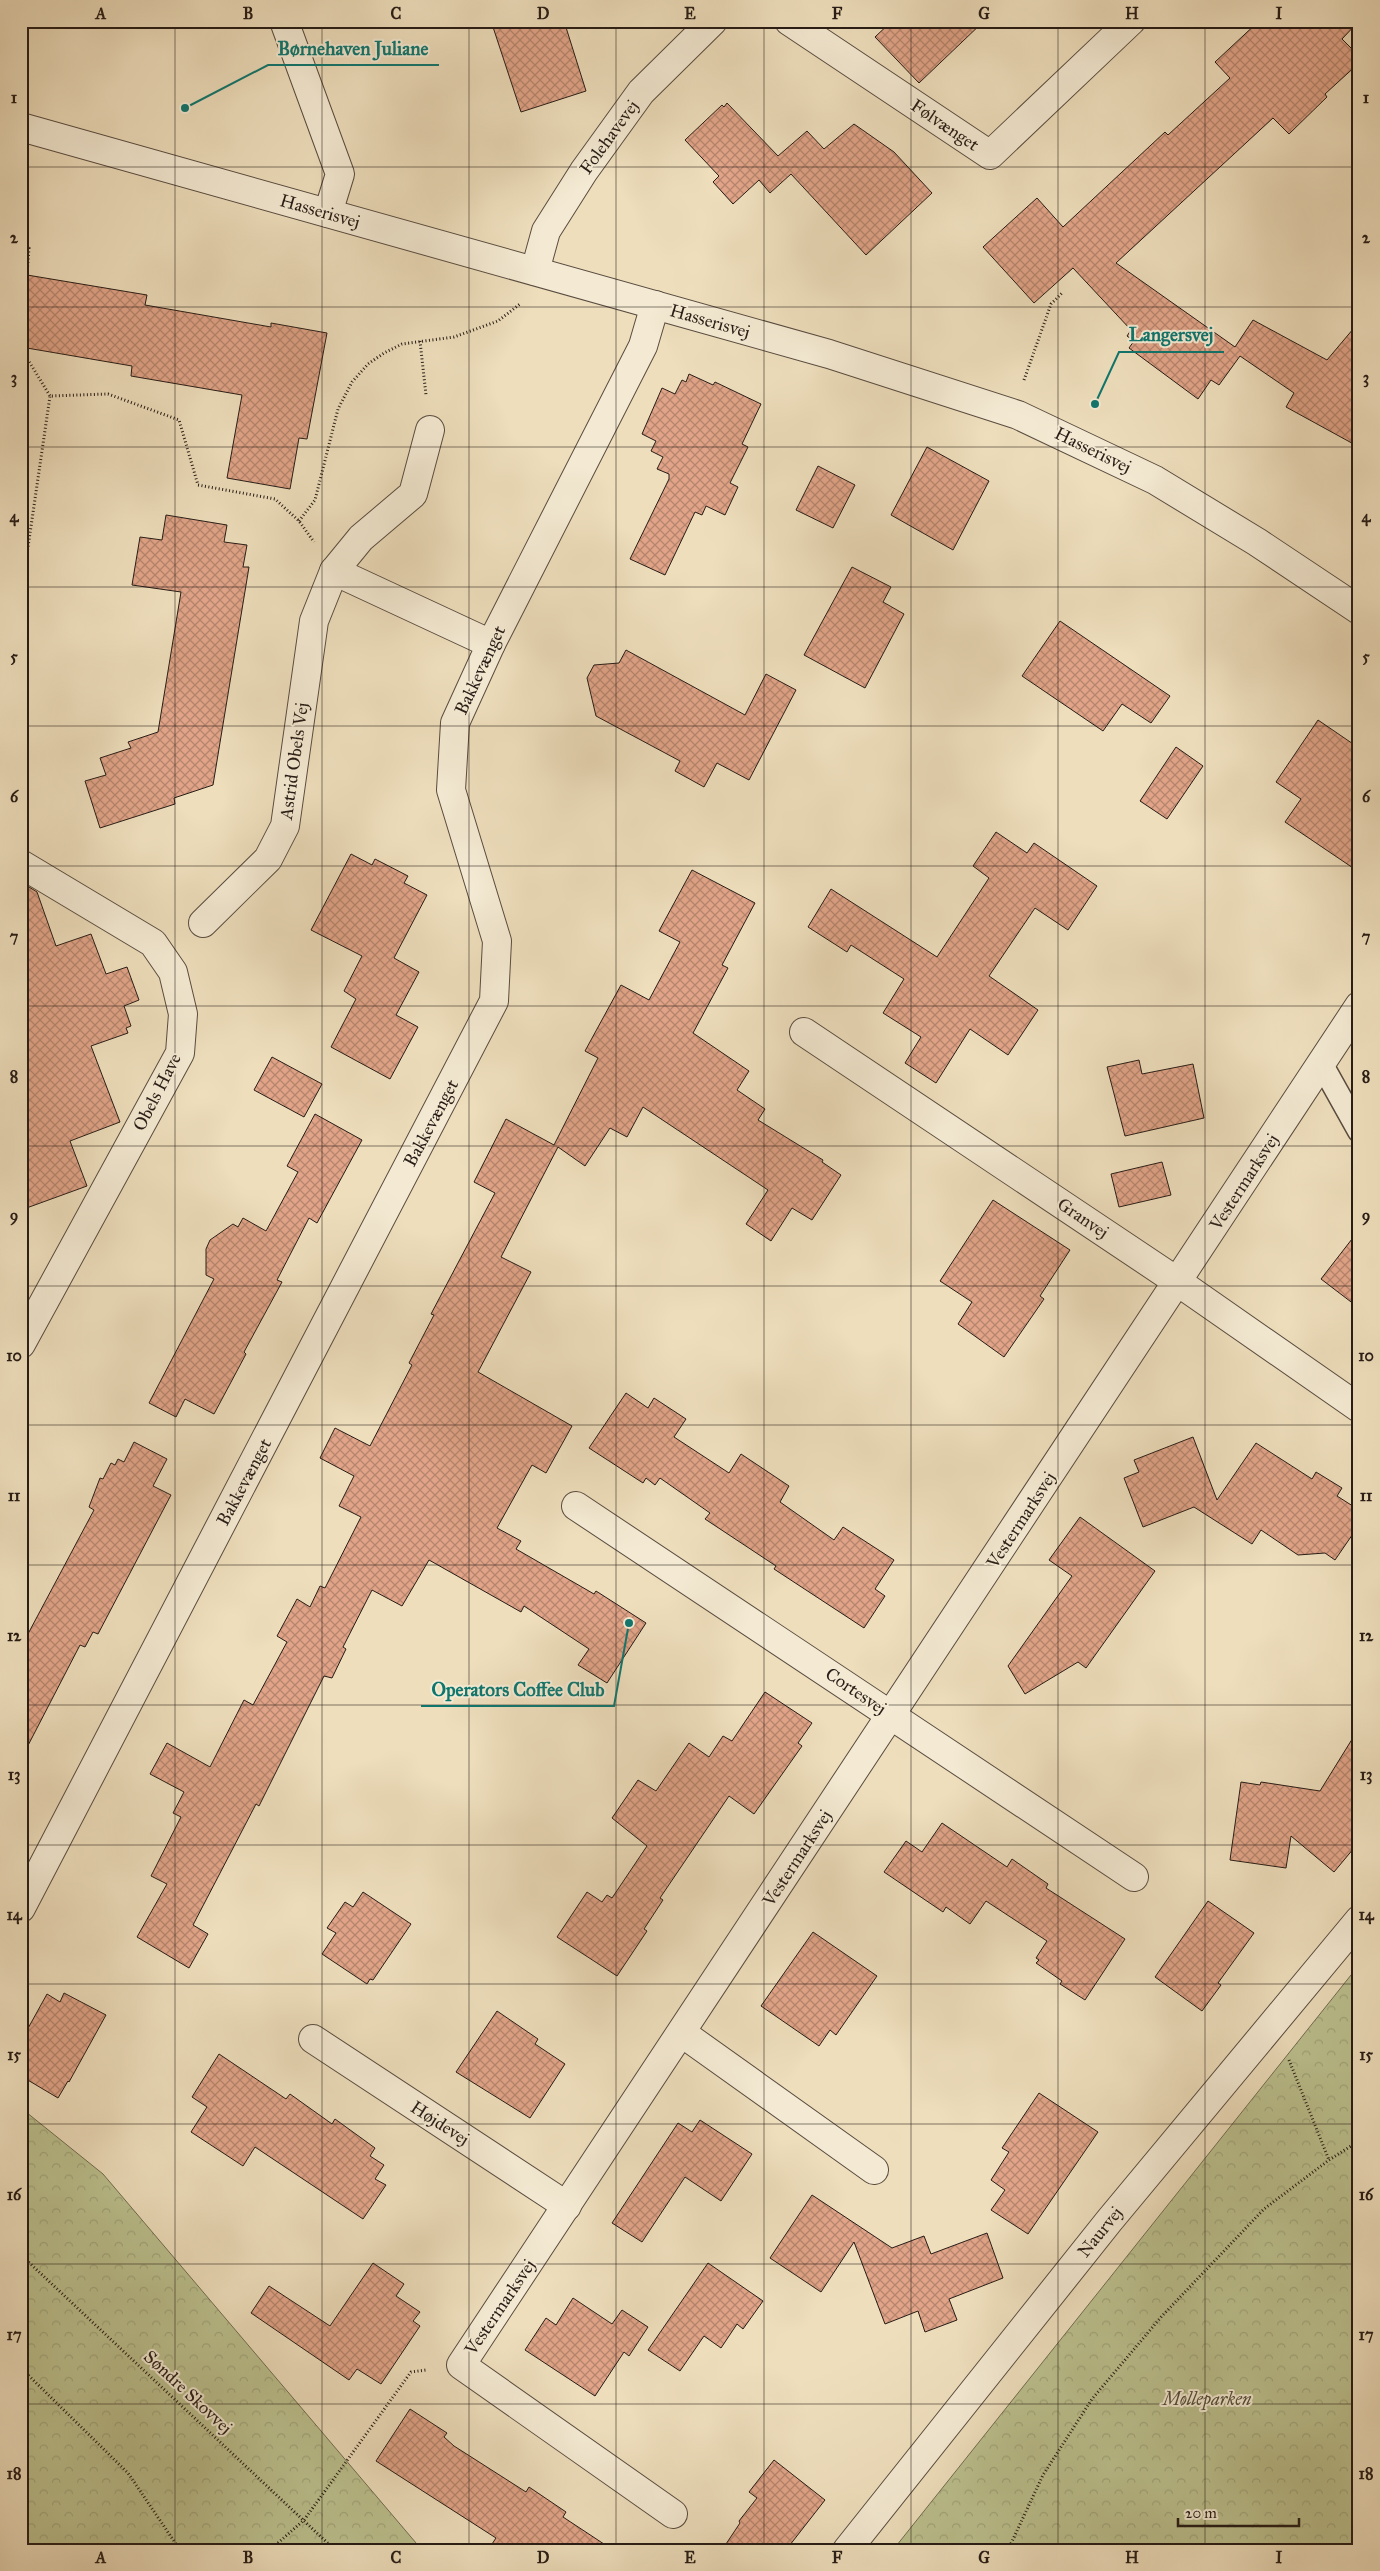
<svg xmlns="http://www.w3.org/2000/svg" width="1380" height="2571" font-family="'IM FELL Great Primer',serif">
	<defs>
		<pattern id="park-crowns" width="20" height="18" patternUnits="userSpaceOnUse" patternTransform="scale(1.25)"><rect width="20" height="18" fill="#bbc08e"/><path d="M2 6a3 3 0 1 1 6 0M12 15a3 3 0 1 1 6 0" fill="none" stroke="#a1a47a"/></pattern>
		<pattern id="building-cross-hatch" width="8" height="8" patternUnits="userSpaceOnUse" patternTransform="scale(1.25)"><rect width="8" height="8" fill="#e1a488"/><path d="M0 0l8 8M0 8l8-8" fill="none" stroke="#b6856e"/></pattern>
	</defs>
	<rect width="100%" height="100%" fill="#eedebc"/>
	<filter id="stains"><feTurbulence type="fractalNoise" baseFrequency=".004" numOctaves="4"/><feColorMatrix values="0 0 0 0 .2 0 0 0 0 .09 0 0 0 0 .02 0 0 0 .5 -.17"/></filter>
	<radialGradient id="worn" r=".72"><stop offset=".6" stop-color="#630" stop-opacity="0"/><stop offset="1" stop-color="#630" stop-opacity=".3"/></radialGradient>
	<g fill="url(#park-crowns)" stroke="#716e52">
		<polygon points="1359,1965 1359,2550 893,2550"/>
		<polygon points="21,2108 103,2174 422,2550 21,2550"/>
	</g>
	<g fill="url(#building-cross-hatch)" stroke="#271c16">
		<polygon points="491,21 564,21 586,91 521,112"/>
		<polygon points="892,21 984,21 919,83 875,37"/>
		<polygon points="1259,21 1359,21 1342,39 1359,56 1359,63 1325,94 1327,97 1289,134 1273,118 1116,263 1235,347 1253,320 1327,360 1359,322 1359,447 1286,407 1294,393 1240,356 1219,385 1211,380 1198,399 1129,348 1134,341 1127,336 1131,330 1073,268 1034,303 983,247 1037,198 1063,227 1165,132 1168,135 1230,78 1215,62"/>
		<polygon points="727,103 778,156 807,131 824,149 854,124 894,152 932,193 866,255 791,174 770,193 759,180 733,204 713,182 719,176 685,140 722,105 724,107"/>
		<polygon points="21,274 147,295 145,305 271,327 271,323 327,333 307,439 299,438 290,489 227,478 242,395 131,376 132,366 21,347"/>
		<polygon points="689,374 713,385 715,382 761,404 742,444 748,447 730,483 738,487 725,515 706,506 702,515 695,512 665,575 630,559 669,479 669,474 657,469 663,457 651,451 656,441 642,434 662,388 675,394 682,380 686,382"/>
		<polygon points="927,447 989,481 953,550 891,515"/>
		<polygon points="818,466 855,485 833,528 796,510"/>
		<polygon points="166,515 227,525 224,542 247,545 243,567 249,567 213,785 174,798 175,804 100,828 85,781 106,775 100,758 131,748 128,742 158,732 181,592 132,585 140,537 162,540"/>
		<polygon points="852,567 891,587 883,602 904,614 865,688 804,655"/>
		<polygon points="1060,621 1170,696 1151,723 1122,704 1103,731 1022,676"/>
		<polygon points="626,650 745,715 766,674 796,690 749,780 717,763 704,787 675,771 680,761 596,716 587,678 594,665 619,663"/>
		<polygon points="1318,720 1359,748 1359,872 1285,822 1301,799 1276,782"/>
		<polygon points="1176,747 1203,766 1167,819 1140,801"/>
		<polygon points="996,832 1027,853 1034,843 1097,886 1068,930 1035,908 989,976 1038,1010 1008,1055 970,1029 936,1083 905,1063 921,1037 883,1013 904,979 851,945 847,952 808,927 831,889 937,957 989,878 973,866"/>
		<polygon points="351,854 372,865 375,859 408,876 404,883 427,895 394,958 419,972 396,1015 418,1027 390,1079 331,1047 356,999 344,991 362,956 311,930"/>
		<polygon points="692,870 755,903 722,965 728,968 693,1033 749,1071 737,1090 765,1109 758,1120 823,1160 822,1162 841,1175 812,1220 792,1208 771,1241 746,1224 768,1190 643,1107 627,1137 610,1128 585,1166 558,1147 501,1257 531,1272 478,1372 572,1426 546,1473 532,1465 497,1528 521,1541 516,1549 594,1594 596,1591 646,1623 607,1683 578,1665 589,1649 524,1606 521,1612 429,1560 402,1606 372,1590 343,1647 346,1649 332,1678 324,1676 259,1806 256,1804 193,1925 208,1934 189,1968 137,1937 167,1884 151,1876 181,1817 173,1813 184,1792 150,1774 167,1743 210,1767 244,1700 253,1705 287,1642 277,1636 297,1599 310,1607 320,1586 325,1588 361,1517 339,1506 354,1476 320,1458 335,1428 370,1446 412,1365 409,1363 434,1315 431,1314 495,1193 474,1182 506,1119 554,1145 598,1058 585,1051 621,985 649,1000 680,942 659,931"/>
		<polygon points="21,882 37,892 56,946 91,934 106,974 127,967 139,1000 124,1006 131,1026 126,1028 128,1033 91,1046 120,1122 70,1141 87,1186 21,1210"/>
		<polygon points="272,1057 322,1084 304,1117 254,1090"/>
		<polygon points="1139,1060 1142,1074 1193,1064 1204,1118 1125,1136 1107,1067"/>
		<polygon points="315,1114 362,1140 317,1223 309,1218 277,1280 282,1282 244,1352 246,1354 214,1414 185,1399 176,1417 149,1403 214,1279 206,1275 206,1249 210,1240 233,1224 238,1227 243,1218 266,1231 298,1172 287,1166"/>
		<polygon points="1162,1162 1171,1195 1119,1207 1111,1174"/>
		<polygon points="993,1200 1070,1250 1040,1296 1044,1299 1004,1357 958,1324 972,1302 940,1281"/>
		<polygon points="1359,1230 1359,1308 1321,1279"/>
		<polygon points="626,1393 648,1408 654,1398 686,1419 674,1437 729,1473 741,1454 789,1486 780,1502 834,1540 843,1527 894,1560 875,1589 885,1596 864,1628 774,1569 776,1566 705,1519 710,1513 660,1478 655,1485 646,1478 643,1483 589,1448"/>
		<polygon points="1193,1437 1217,1500 1256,1443 1312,1479 1316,1472 1342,1488 1337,1496 1359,1510 1359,1525 1335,1560 1325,1553 1298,1555 1261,1530 1252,1544 1194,1507 1143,1527 1124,1478 1139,1472 1134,1460"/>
		<polygon points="134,1442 167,1459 153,1486 171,1495 98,1634 93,1632 85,1647 80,1645 21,1759 21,1647 94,1510 89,1507 100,1478 103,1479 111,1463 115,1465 118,1459 124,1462"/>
		<polygon points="1080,1517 1155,1571 1086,1668 1078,1662 1025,1694 1008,1666 1072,1576 1049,1560"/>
		<polygon points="765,1692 812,1723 798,1743 802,1746 754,1814 729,1796 660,1898 663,1900 644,1929 647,1931 617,1976 557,1937 587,1892 602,1902 607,1895 612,1898 647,1846 612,1818 638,1780 656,1791 689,1743 709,1757 723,1736 732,1741"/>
		<polygon points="1359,1728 1359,1842 1334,1872 1291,1836 1286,1868 1230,1860 1241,1782 1260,1785 1261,1782 1320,1791"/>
		<polygon points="942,1823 1007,1867 1012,1859 1048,1884 1046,1888 1125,1939 1085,2000 1060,1984 1062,1981 1036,1963 1039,1960 1036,1958 1047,1941 986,1901 970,1924 946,1907 943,1912 884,1872 906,1841 922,1852"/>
		<polygon points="363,1892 411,1924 373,1980 370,1979 367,1984 322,1954 336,1933 327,1928 345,1902 353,1907"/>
		<polygon points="1208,1901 1254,1933 1218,1983 1221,1985 1202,2011 1155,1977"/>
		<polygon points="813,1932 877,1976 836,2035 830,2030 819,2046 761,2006"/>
		<polygon points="64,1993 106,2015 69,2082 68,2081 58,2098 21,2076 21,2041 47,1994 60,2002"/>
		<polygon points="497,2011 538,2039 535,2044 565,2064 530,2118 456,2072"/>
		<polygon points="219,2054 286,2099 290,2094 332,2124 335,2119 375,2148 370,2156 384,2165 375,2179 386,2185 363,2219 255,2147 243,2166 191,2132 207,2107 192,2097"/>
		<polygon points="1039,2093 1098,2132 1028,2234 991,2210 1005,2190 991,2180 1009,2152 1002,2148"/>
		<polygon points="700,2120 752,2154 721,2201 685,2177 642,2242 612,2223 678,2123 692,2132"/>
		<polygon points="812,2195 892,2248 924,2236 931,2254 987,2233 1003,2278 949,2299 957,2320 925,2332 918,2311 885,2324 854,2242 821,2292 770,2258"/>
		<polygon points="373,2263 404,2284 396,2296 420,2312 413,2321 420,2326 381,2384 357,2369 349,2380 251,2313 269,2286 330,2326"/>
		<polygon points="708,2263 763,2301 743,2329 737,2324 721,2348 704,2336 680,2371 648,2350"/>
		<polygon points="573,2298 612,2324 622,2310 648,2327 629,2356 624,2352 595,2396 525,2350 546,2318 556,2325"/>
		<polygon points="410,2409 447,2433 444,2437 454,2446 526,2492 529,2487 566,2512 563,2517 613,2550 488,2550 496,2538 376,2461"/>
		<polygon points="774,2460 825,2500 786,2550 722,2550 740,2523 739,2521 757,2498 749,2492"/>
	</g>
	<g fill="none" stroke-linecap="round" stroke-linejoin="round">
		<defs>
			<polyline id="service" points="1321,1063 1359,1131"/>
			<g id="minor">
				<polyline points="284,21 340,174 328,213"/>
				<polyline points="789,21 990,155 1131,21"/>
				<polyline points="535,271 546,231 584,171 641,92 713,21"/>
				<polyline points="334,571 491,644"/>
				<polyline points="21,864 153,943 173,972 183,1014 180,1053 21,1344"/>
				<polyline points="203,923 268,859 285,826 314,621 334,571 361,538 413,494 430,430"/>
				<polyline points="804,1032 1178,1282 1359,1408"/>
				<polyline points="576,1506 1134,1877"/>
				<polyline points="21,1908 494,1001 497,941 451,790 455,723 491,644 643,346 655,305"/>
				<polyline points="682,2033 874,2170"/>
				<polyline points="313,2039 567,2206"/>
				<polyline points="673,2514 461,2365 1359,1006"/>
				<polyline points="847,2550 1109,2221 1359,1920"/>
			</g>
			<polyline id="tertiary" points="21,127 829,354 1018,415 1155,480 1257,542 1359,610"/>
		</defs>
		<use href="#service" stroke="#594c40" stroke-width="25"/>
		<use href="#minor" stroke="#594c40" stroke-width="30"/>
		<use href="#tertiary" stroke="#594c40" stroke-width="30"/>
		<g stroke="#271c16" stroke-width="3" stroke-dasharray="1 2.5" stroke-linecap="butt">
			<polyline points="21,241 29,248 27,274"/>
			<polyline points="420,341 426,395"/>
			<polyline points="22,350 50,396"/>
			<polyline points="1024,380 1051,304 1063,292"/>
			<polyline points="299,521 315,500 338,409 352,382 368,364 384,353 402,344 454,337 498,321 520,304"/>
			<polyline points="21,595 50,396 108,394 179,420 198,485 275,499 299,521 314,542"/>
			<polyline points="1289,2060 1329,2160"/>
			<polyline points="21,2255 335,2550"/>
			<polyline points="21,2368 128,2473 180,2550"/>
			<polyline points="270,2550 304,2520 411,2372 426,2370"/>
			<polyline points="1008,2550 1043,2475 1092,2399 1162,2316 1264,2209 1329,2160 1359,2141"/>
		</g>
		<use href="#service" stroke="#f4ead3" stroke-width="22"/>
		<use href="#minor" stroke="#f4ead3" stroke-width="28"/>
		<use href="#tertiary" stroke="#f4ead3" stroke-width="28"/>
	</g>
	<path fill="none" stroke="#271c16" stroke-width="1" stroke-opacity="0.55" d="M175,21V2550M322,21V2550M469,21V2550M616,21V2550M764,21V2550M911,21V2550M1058,21V2550M1205,21V2550M21,167H1359M21,307H1359M21,447H1359M21,587H1359M21,726H1359M21,866H1359M21,1006H1359M21,1146H1359M21,1286H1359M21,1425H1359M21,1565H1359M21,1705H1359M21,1845H1359M21,1984H1359M21,2124H1359M21,2264H1359M21,2404H1359"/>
	<g text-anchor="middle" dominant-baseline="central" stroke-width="4" stroke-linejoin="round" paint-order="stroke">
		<g font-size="18" fill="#271c16" stroke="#f4ead3">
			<text transform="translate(945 125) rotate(34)">Følvænget</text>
			<text transform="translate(609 137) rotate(-54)">Folehavevej</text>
			<text transform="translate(320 211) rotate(16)">Hasserisvej</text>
			<text transform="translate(710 321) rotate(16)">Hasserisvej</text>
			<text transform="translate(1093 450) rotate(26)">Hasserisvej</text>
			<text transform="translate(480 670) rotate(-65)">Bakkevænget</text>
			<text transform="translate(294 761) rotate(-82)">Astrid Obels Vej</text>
			<text transform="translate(157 1092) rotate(-63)">Obels Have</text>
			<text transform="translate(431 1123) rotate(-62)">Bakkevænget</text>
			<text transform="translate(1244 1182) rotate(-57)">Vestermarksvej</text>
			<text transform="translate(1083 1218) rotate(34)">Granvej</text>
			<text transform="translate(244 1482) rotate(-62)">Bakkevænget</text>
			<text transform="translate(1021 1520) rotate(-57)">Vestermarksvej</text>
			<text transform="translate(856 1691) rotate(34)">Cortesvej</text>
			<text transform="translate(797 1858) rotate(-57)">Vestermarksvej</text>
			<text transform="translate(440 2123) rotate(33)">Højdevej</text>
			<text transform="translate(1100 2232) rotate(-51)">Naurvej</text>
			<text transform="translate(500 2307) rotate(-56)">Vestermarksvej</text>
			<text transform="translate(188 2392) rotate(43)">Søndre Skovvej</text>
		</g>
		<g font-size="18" font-style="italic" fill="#534d3a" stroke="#f4ead3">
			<text x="1207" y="2399">Mølleparken</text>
		</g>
	</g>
	<path fill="none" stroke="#0f766e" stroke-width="2" d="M185 108L268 65H439M1095 404L1119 352H1224M629 1623L614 1706H421"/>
	<g fill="#0f766e" stroke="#f4ead3" stroke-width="2">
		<circle cx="185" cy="108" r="5"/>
		<circle cx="1095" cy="404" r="5"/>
		<circle cx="629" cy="1623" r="5"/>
	</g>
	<g font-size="19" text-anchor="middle" font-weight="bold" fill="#0f766e" stroke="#f4ead3" stroke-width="4" stroke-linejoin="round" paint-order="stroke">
		<text x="353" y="55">Børnehaven Juliane</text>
		<text x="1171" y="341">Langersvej</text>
		<text x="518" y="1696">Operators Coffee Club</text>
	</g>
	<rect width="1380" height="2571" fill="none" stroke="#eedebc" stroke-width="55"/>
	<path d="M1178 2518v8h121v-8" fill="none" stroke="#271c16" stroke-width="2.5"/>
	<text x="1185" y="2518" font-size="15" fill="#271c16" stroke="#f4ead3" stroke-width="4" paint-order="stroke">20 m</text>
	<rect x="28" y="28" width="1324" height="2516" fill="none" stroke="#271c16" stroke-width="2"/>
	<g font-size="16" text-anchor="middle" font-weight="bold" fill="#271c16">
		<text x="101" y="19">A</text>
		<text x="248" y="19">B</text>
		<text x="396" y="19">C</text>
		<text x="543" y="19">D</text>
		<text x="690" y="19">E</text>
		<text x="837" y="19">F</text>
		<text x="984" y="19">G</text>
		<text x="1132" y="19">H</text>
		<text x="1279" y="19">I</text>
		<text x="14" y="103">1</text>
		<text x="1366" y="103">1</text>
		<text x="14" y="243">2</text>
		<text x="1366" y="243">2</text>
		<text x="14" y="383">3</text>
		<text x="1366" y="383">3</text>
		<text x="14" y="522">4</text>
		<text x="1366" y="522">4</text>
		<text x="14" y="662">5</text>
		<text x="1366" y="662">5</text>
		<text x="14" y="802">6</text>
		<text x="1366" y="802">6</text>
		<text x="14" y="942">7</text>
		<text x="1366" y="942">7</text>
		<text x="14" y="1082">8</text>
		<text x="1366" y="1082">8</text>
		<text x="14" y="1221">9</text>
		<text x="1366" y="1221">9</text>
		<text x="14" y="1361">10</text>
		<text x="1366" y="1361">10</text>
		<text x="14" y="1501">11</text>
		<text x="1366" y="1501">11</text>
		<text x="14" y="1641">12</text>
		<text x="1366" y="1641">12</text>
		<text x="14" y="1780">13</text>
		<text x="1366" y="1780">13</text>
		<text x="14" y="1920">14</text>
		<text x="1366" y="1920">14</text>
		<text x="14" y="2060">15</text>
		<text x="1366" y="2060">15</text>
		<text x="14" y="2200">16</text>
		<text x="1366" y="2200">16</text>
		<text x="14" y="2340">17</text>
		<text x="1366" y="2340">17</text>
		<text x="14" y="2479">18</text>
		<text x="1366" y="2479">18</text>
		<text x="101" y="2563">A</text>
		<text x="248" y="2563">B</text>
		<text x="396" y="2563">C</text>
		<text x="543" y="2563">D</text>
		<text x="690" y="2563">E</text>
		<text x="837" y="2563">F</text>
		<text x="984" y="2563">G</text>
		<text x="1132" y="2563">H</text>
		<text x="1279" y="2563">I</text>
	</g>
	<rect width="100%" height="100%" filter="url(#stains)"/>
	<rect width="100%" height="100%" fill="url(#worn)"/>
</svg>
